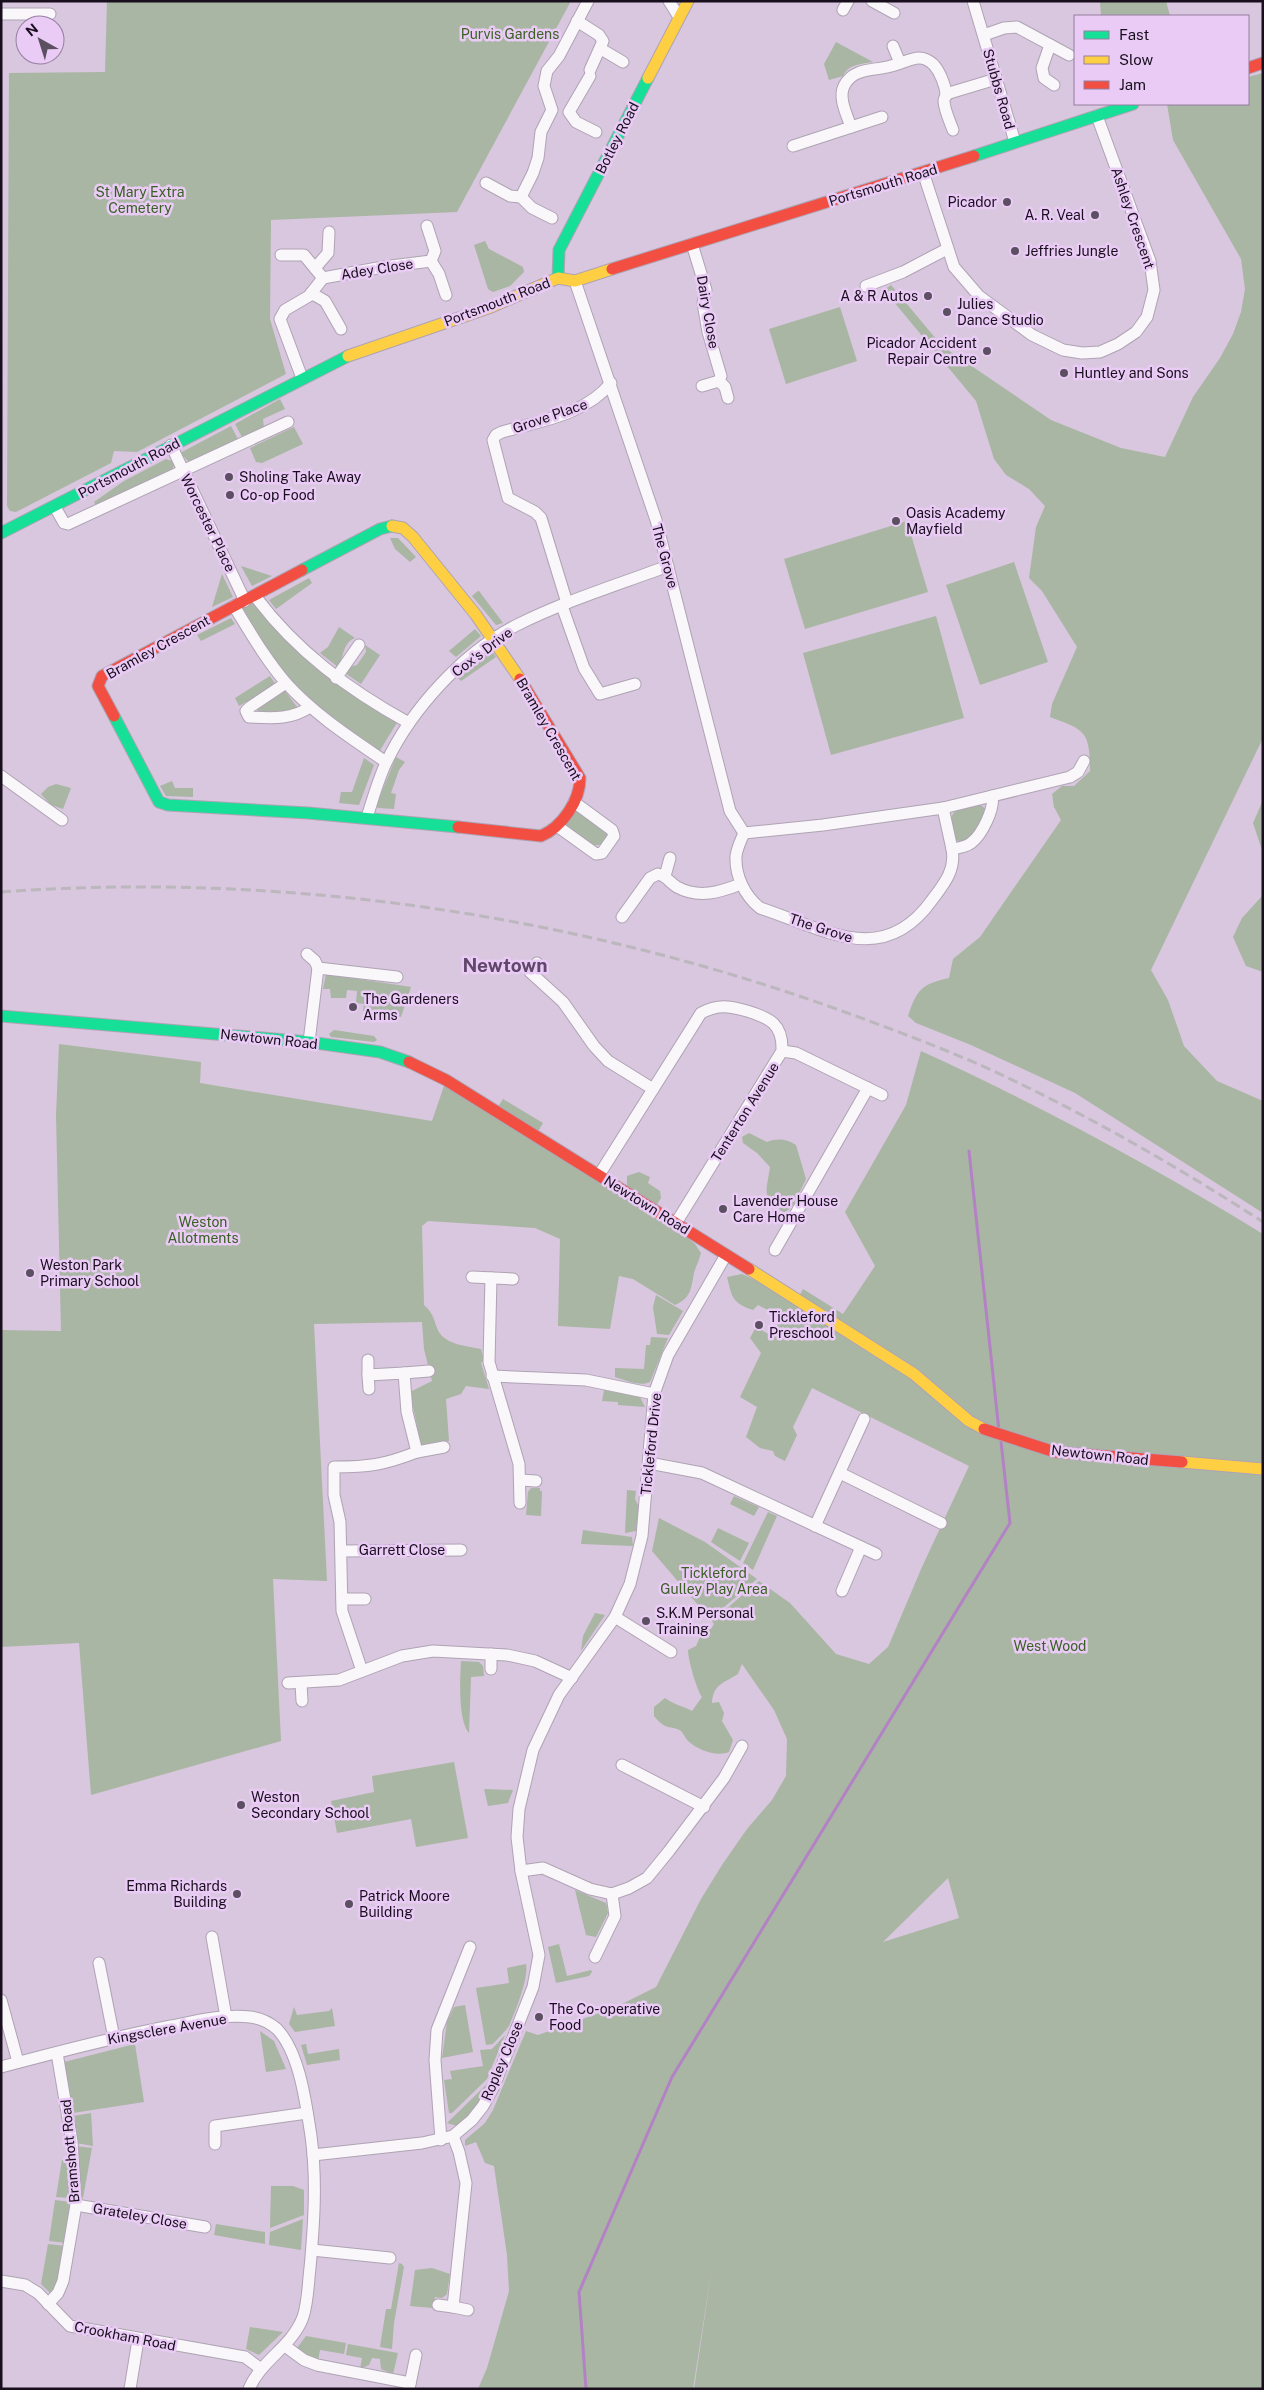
<svg xmlns="http://www.w3.org/2000/svg" width="1264" height="2390" font-family="'Public Sans',sans-serif">
	<rect width="100%" height="100%" fill="#d8c7de"/>
	<g fill="#a9b6a3" fill-rule="evenodd">
		<polygon points="107,1 571,1 457,212 271,220 270,319 286,374 137,452 114,451 111,463 16,512 10,511 7,506 9,73 105,72"/>
		<polygon points="1100,1 1166,1 1170,16 1101,16"/>
		<path d="M836,42L873,62C862,64 848,64 843,76L829,80L824,64Z"/>
		<path d="M1263,73V738L1151,970L1168,1000L1184,1046L1217,1081L1263,1101V1213L1075,1093L971,1045L916,1023L908,1016C917,989 922,984 949,978L953,959L980,937L1061,820L1054,807L1052,794L1062,786H1074L1090,771C1090,731 1085,730 1050,717L1052,704L1077,647L1042,591L1029,578L1036,527L1045,506L1029,489L1006,475L994,459L976,401L884,290L891,285L942,346L1051,420L1121,448L1165,457L1193,397L1220,358L1233,334L1241,312L1245,289L1241,259L1173,140L1167,104H1248V77Z"/>
		<polygon points="485,241 489,249 523,267 524,272 510,286 493,292 488,289 474,245"/>
		<polygon points="840,307 857,361 786,384 769,329"/>
		<polygon points="280,399 285,409 263,419 264,428 243,439 235,424"/>
		<polygon points="231,426 239,441 189,462 182,455 182,452"/>
		<polygon points="294,427 303,444 262,463 256,462 250,448"/>
		<polygon points="166,459 172,461 174,465 171,473 96,506 94,502 124,481"/>
		<polygon points="907,521 928,592 805,629 784,559"/>
		<polygon points="390,538 398,538 416,557 410,562 395,549"/>
		<polygon points="1014,562 1048,662 980,685 946,585"/>
		<polygon points="241,566 272,576 252,586"/>
		<polygon points="222,574 233,597 212,607"/>
		<polygon points="309,578 312,583 276,609 269,600"/>
		<polygon points="478,591 479,591 503,623 496,625 472,596"/>
		<polygon points="254,603 398,721 379,752 327,716 286,676 244,614 243,608"/>
		<polygon points="936,616 964,718 831,755 803,653"/>
		<polygon points="231,618 235,624 201,641 197,635"/>
		<path d="M339,627L355,638C342,643 344,658 338,667L320,653L328,647Z"/>
		<polygon points="475,629 481,636 456,657 449,651"/>
		<polygon points="365,645 380,655 361,684 345,673 349,667 357,665 366,652"/>
		<polygon points="487,651 492,651 496,657 461,681 457,677"/>
		<polygon points="270,676 276,685 239,706 235,698"/>
		<polygon points="285,691 297,707 290,712 261,713 256,709"/>
		<polygon points="396,757 405,762 399,770 391,793 396,794 394,809 378,808 376,806"/>
		<polygon points="364,758 374,765 359,805 339,803 341,792 352,792"/>
		<polygon points="172,781 175,788 193,788 193,797 166,796 160,786"/>
		<polygon points="56,784 71,788 63,809 51,805 41,794 48,787"/>
		<polygon points="1263,800 1263,853 1253,823"/>
		<path d="M979,804L986,809C985,822 972,839 961,843C955,840 953,836 952,830C947,807 962,808 979,804Z"/>
		<polygon points="577,810 607,832 608,836 604,844 592,846 566,825"/>
		<polygon points="1263,895 1263,972 1246,966 1233,937 1242,918"/>
		<polygon points="326,974 411,987 401,1017 363,1011 364,1004 356,1003 357,991 347,990 346,998 331,998 330,989 323,989"/>
		<polygon points="334,1030 374,1036 377,1040 374,1042 331,1037 329,1034"/>
		<path d="M59,1044L201,1062L200,1083L432,1121L446,1080L496,1110L503,1099L543,1123L536,1135L627,1195V1176L639,1172L650,1177L648,1183L660,1191L661,1198L653,1211L695,1244L701,1253C699,1261 696,1266 694,1273C691,1289 691,1298 675,1305L633,1279L619,1276L610,1329L558,1326L560,1239L535,1228L428,1221L422,1226L424,1305C433,1313 433,1317 437,1328C442,1344 466,1346 481,1349L484,1360L481,1363L489,1389L466,1386L461,1394L446,1399L449,1441L425,1446L421,1445L410,1392L432,1381L424,1349L422,1322L314,1324L327,1581L273,1579L281,1741L91,1795L79,1643L1,1647V1330L61,1331L56,1115Z"/>
		<path d="M921,1051C1039,1105 1152,1166 1263,1234V2389H694L713,2261L693,2389H478L487,2368L509,2291L507,2255L494,2166L485,2163L476,2142L465,2146V2140L485,2123L493,2110L526,2031L538,2035L616,2007L656,1987L701,1899L722,1865L747,1829L772,1800L786,1776L787,1739L774,1710L742,1664L738,1674C724,1683 713,1684 712,1703L719,1702L724,1713L722,1721L733,1740L729,1752C716,1757 698,1750 688,1741C685,1738 684,1734 681,1731C670,1724 667,1732 654,1716V1707L665,1698C674,1705 683,1706 692,1711L702,1697C697,1690 688,1660 688,1650L696,1646L704,1628L711,1629L714,1624L712,1621L759,1581L790,1603L836,1654L869,1664L888,1647L922,1567L969,1466L812,1388L793,1427L797,1435L785,1461L775,1456L773,1451L760,1448L746,1437L757,1407L740,1397L761,1353L750,1338L756,1327L772,1336L781,1317L758,1305L753,1310C732,1303 732,1297 727,1277L742,1274L797,1300L803,1289L843,1314L875,1266L845,1212L906,1105ZM948,1878L959,1918L883,1942Z"/>
		<path d="M749,1133L767,1142C778,1138 786,1139 796,1145L806,1179L793,1206L784,1213C761,1194 766,1195 770,1167L757,1153L743,1143L742,1137Z"/>
		<polygon points="656,1295 683,1311 669,1335 657,1334 653,1307"/>
		<path d="M651,1337L668,1338L650,1382C640,1387 625,1380 615,1377V1368L644,1369L646,1345H650Z"/>
		<polygon points="604,1390 640,1397 645,1407 618,1405 618,1402 602,1401"/>
		<polygon points="531,1488 540,1488 540,1491 542,1491 541,1516 526,1515 528,1492"/>
		<polygon points="627,1490 636,1491 635,1499 639,1507 636,1531 625,1533"/>
		<polygon points="734,1496 759,1507 754,1516 730,1504"/>
		<polygon points="768,1512 777,1516 753,1570 743,1563"/>
		<polygon points="659,1518 705,1542 757,1579 710,1619 652,1551"/>
		<polygon points="718,1528 749,1543 740,1561 711,1542"/>
		<polygon points="583,1530 632,1537 633,1546 581,1544"/>
		<polygon points="595,1613 605,1615 581,1651 583,1636"/>
		<path d="M461,1661L479,1662L483,1666L484,1676L471,1677L469,1733C458,1720 460,1679 461,1661Z"/>
		<polygon points="454,1762 468,1838 416,1847 411,1819 337,1833 331,1801 374,1792 372,1776"/>
		<polygon points="484,1789 513,1790 508,1803 488,1806"/>
		<polygon points="575,1890 606,1903 608,1913 596,1937 586,1935"/>
		<polygon points="559,1944 567,1976 591,1970 592,1972 589,1976 556,1983 548,1947"/>
		<path d="M526,1964C529,1978 515,2012 509,2026C505,2032 498,2038 493,2044L486,2045L476,1988L509,1983L507,1968Z"/>
		<polygon points="465,2005 473,2052 442,2058 447,2022 454,2007"/>
		<polygon points="294,2007 297,2015 329,2011 332,2008 335,2026 295,2032 289,2024"/>
		<polygon points="260,2031 274,2041 286,2069 266,2072"/>
		<polygon points="505,2035 487,2079 452,2113 449,2113 444,2080 452,2079 450,2071 483,2066 480,2050 492,2049"/>
		<polygon points="135,2044 144,2102 73,2113 64,2062"/>
		<polygon points="306,2044 308,2054 339,2049 340,2060 307,2065 301,2045"/>
		<polygon points="487,2084 476,2110 457,2126 447,2123"/>
		<polygon points="91,2113 93,2146 76,2143 73,2116"/>
		<polygon points="76,2146 92,2148 83,2198 79,2197"/>
		<polygon points="69,2159 70,2198 56,2197 62,2160"/>
		<polygon points="271,2186 293,2186 304,2190 304,2215 270,2228"/>
		<polygon points="55,2200 70,2202 66,2243 49,2241"/>
		<polygon points="303,2219 301,2250 269,2245 270,2232"/>
		<polygon points="216,2224 265,2232 265,2244 214,2235"/>
		<polygon points="48,2244 66,2246 54,2291 50,2293 41,2284"/>
		<polygon points="399,2263 402,2264 404,2267 394,2323 392,2349 380,2347 386,2309 391,2309"/>
		<polygon points="432,2268 450,2274 447,2294 442,2298 435,2297 433,2308 410,2306 415,2270"/>
		<polygon points="250,2327 283,2332 259,2355 246,2349"/>
		<polygon points="306,2336 346,2343 344,2354 320,2350 318,2361 311,2359 297,2348"/>
		<polygon points="348,2344 398,2353 393,2374 381,2369 380,2359 372,2358 369,2365 360,2369 362,2358 346,2355"/>
	</g>
	<g fill="none" stroke-linecap="round" stroke-linejoin="round">
		<g stroke="#b382c5" stroke-width="3">
			<polyline points="969,1151 999,1431"/>
			<polyline points="586,2389 579,2292 672,2077 1010,1523 1001,1442"/>
		</g>
		<defs>
			<g id="street">
				<polyline points="669,1 679,17"/>
				<polyline points="872,1 894,13"/>
				<polyline points="973,1 1015,142"/>
				<polyline points="843,10 848,1"/>
				<polyline points="1,14 50,14"/>
				<polyline points="577,21 599,35 603,41 590,70"/>
				<polyline points="984,35 1004,28 1017,27 1069,55"/>
				<polyline points="1050,45 1042,68 1044,78 1054,85"/>
				<polyline points="893,46 900,63"/>
				<polyline points="601,49 623,62"/>
				<polyline points="590,76 569,112 576,122 596,132"/>
				<polyline points="946,94 996,79"/>
				<path d="M851,127C847,115 838,98 844,86C853,67 875,71 891,66C907,63 919,50 934,65C940,72 945,85 946,93C947,99 945,94 944,101C944,109 950,122 953,130"/>
				<polyline points="793,146 882,117"/>
				<polyline points="923,172 954,267 979,296 1032,335 1063,350 1082,353 1100,352 1118,344 1136,332 1147,317 1154,290 1150,261 1097,116"/>
				<polyline points="486,183 510,196 521,197 533,173 538,158 541,132 552,110 544,86 547,71 559,56 588,1"/>
				<polyline points="521,197 532,208 552,218"/>
				<polyline points="692,244 706,290 703,303 708,332 721,376 719,381 725,387 728,398"/>
				<polyline points="281,255 304,255 323,278 309,296 285,310 280,319 302,378"/>
				<polyline points="431,261 439,274 446,295"/>
				<polyline points="315,268 328,253 329,232"/>
				<polyline points="323,278 383,267 431,261 435,251 427,226"/>
				<polyline points="575,281 656,520 730,811 744,833"/>
				<polyline points="866,286 903,272 947,249"/>
				<polyline points="311,293 325,301 341,329"/>
				<polyline points="702,386 719,381"/>
				<polyline points="171,445 245,601"/>
				<polyline points="55,507 64,523 68,524 288,422"/>
				<path d="M255,596C296,651 349,690 409,723"/>
				<path d="M567,603L541,518L535,512L508,498L493,440L496,435L502,432C540,421 585,415 611,383"/>
				<path d="M234,606C250,632 266,660 286,683C315,715 351,738 386,762"/>
				<polyline points="562,606 584,668 600,694 635,684"/>
				<polyline points="336,678 359,645"/>
				<path d="M286,683L250,707L246,711L249,717C272,718 291,720 310,707"/>
				<polyline points="1,776 62,820"/>
				<path d="M367,817C373,799 378,780 386,763C411,710 463,652 517,625C565,601 617,585 668,566"/>
				<polyline points="557,826 596,854 602,853 614,836 612,830 574,802"/>
				<path d="M744,833C741,840 737,848 736,856C735,876 745,896 760,908C824,929 883,969 932,900C944,884 956,870 952,849C959,848 966,847 971,843C982,835 995,808 992,796"/>
				<polyline points="744,833 823,825 943,808"/>
				<polyline points="952,849 943,808 1070,777 1078,772 1084,761"/>
				<polyline points="665,876 670,858"/>
				<path d="M622,917L650,878L658,874C667,876 670,883 677,887C699,899 720,892 741,884"/>
				<polyline points="307,954 315,961 318,968"/>
				<polyline points="537,963 530,972 563,1002 594,1046 608,1061 653,1089"/>
				<polyline points="309,1042 318,968 397,977"/>
				<polyline points="782,1051 796,1053 882,1095"/>
				<path d="M599,1175L701,1013C718,1004 729,1006 747,1011C770,1018 783,1024 782,1051L676,1223"/>
				<polyline points="775,1250 868,1088"/>
				<polyline points="472,1277 513,1279"/>
				<polyline points="491,1278 489,1362 519,1464 520,1503"/>
				<polyline points="404,1373 429,1371"/>
				<polyline points="368,1375 369,1389"/>
				<polyline points="492,1376 586,1380 654,1394"/>
				<polyline points="417,1452 444,1447"/>
				<polyline points="649,1463 702,1473 861,1547 842,1591"/>
				<polyline points="840,1473 941,1523"/>
				<polyline points="521,1480 536,1481"/>
				<polyline points="815,1526 864,1419"/>
				<polyline points="861,1547 876,1554"/>
				<polyline points="342,1551 461,1550"/>
				<polyline points="342,1599 365,1599"/>
				<polyline points="615,1617 671,1652"/>
				<polyline points="491,1669 491,1654"/>
				<path d="M362,1671L342,1611L340,1522L334,1495V1467C368,1467 384,1465 417,1452L407,1412L404,1373L368,1375V1360"/>
				<polyline points="288,1683 339,1680 402,1656 433,1651 507,1655 535,1661 572,1678"/>
				<polyline points="301,1683 302,1701"/>
				<polyline points="622,1765 704,1807"/>
				<polyline points="521,1871 543,1868 590,1889 612,1894 629,1888 647,1878 669,1851 724,1778 742,1746"/>
				<polyline points="212,1937 226,2017"/>
				<polyline points="595,1957 615,1916 612,1894"/>
				<polyline points="99,1963 114,2038"/>
				<polyline points="1,2000 18,2062"/>
				<path d="M1,2067C57,2052 114,2037 171,2026C196,2021 224,2014 250,2017C259,2018 269,2022 277,2029C300,2053 306,2104 311,2136C317,2180 314,2224 310,2268C308,2284 308,2302 303,2317C292,2347 261,2360 249,2389"/>
				<polyline points="441,2140 435,2060 437,2030 470,1947"/>
				<polyline points="215,2144 215,2126 307,2113"/>
				<polyline points="313,2155 422,2143 453,2136 472,2120 483,2106 494,2086 533,1987 539,1955 521,1871 517,1837 519,1809 533,1750 559,1695 615,1617 630,1584 642,1536 654,1394 668,1355 726,1255"/>
				<polyline points="76,2205 205,2227"/>
				<polyline points="312,2250 390,2258"/>
				<polyline points="1,2281 25,2285 38,2293 70,2326 245,2357 261,2369"/>
				<polyline points="48,2304 58,2293 63,2281 76,2205 72,2142 57,2053"/>
				<polyline points="438,2305 453,2307 466,2183 459,2152 453,2136"/>
				<polyline points="453,2307 468,2310"/>
				<polyline points="285,2346 304,2360 317,2365 410,2383"/>
				<polyline points="130,2389 138,2340"/>
				<polyline points="409,2389 416,2355"/>
			</g>
			<g id="fast">
				<polyline points="974,156 1133,104"/>
				<polyline points="558,278 559,250 648,78"/>
				<polyline points="1,533 348,356"/>
				<polyline points="302,570 380,529 392,526"/>
				<polyline points="114,716 159,802 168,805 308,813 458,827"/>
				<polyline points="1,1016 309,1042 380,1052 409,1062"/>
			</g>
			<g id="slow">
				<polyline points="648,78 688,1"/>
				<polyline points="348,356 491,307 558,278 575,281 612,269"/>
				<polyline points="392,526 403,528 413,537 476,615 520,679"/>
				<polyline points="749,1269 914,1374 969,1421 984,1429"/>
				<polyline points="1182,1462 1263,1469"/>
			</g>
			<g id="jam">
				<polyline points="1248,68 1263,63"/>
				<polyline points="612,269 974,156"/>
				<polyline points="114,716 98,686 102,676 302,570"/>
				<path d="M458,827L541,836C562,827 580,801 580,778L520,679"/>
				<polyline points="409,1062 446,1080 749,1269"/>
				<polyline points="984,1429 1055,1452 1182,1462"/>
			</g>
		</defs>
		<use href="#street" stroke="#afa3b4" stroke-width="13"/>
		<use href="#fast" stroke="#afa3b4" stroke-width="13"/>
		<use href="#slow" stroke="#afa3b4" stroke-width="13"/>
		<use href="#jam" stroke="#afa3b4" stroke-width="13"/>
		<use href="#street" stroke="#f9f7fa" stroke-width="11"/>
		<use href="#fast" stroke="#16e098" stroke-width="11"/>
		<use href="#slow" stroke="#ffcf43" stroke-width="11"/>
		<use href="#jam" stroke="#f24e42" stroke-width="11"/>
		<path stroke="#bbb7bc" stroke-width="3" stroke-dasharray="10 5" stroke-linecap="butt" d="M1,892C288,871 584,916 853,1015C899,1032 945,1049 989,1069C1084,1113 1175,1165 1263,1222"/>
	</g>
	<g fill="#5c4f61" stroke="#e9cbf5" stroke-width="2">
		<circle cx="1007" cy="202" r="5"/>
		<circle cx="1095" cy="215" r="5"/>
		<circle cx="1015" cy="251" r="5"/>
		<circle cx="928" cy="296" r="5"/>
		<circle cx="947" cy="312" r="5"/>
		<circle cx="987" cy="351" r="5"/>
		<circle cx="1064" cy="373" r="5"/>
		<circle cx="229" cy="477" r="5"/>
		<circle cx="230" cy="495" r="5"/>
		<circle cx="896" cy="521" r="5"/>
		<circle cx="353" cy="1007" r="5"/>
		<circle cx="723" cy="1209" r="5"/>
		<circle cx="30" cy="1273" r="5"/>
		<circle cx="759" cy="1325" r="5"/>
		<circle cx="646" cy="1621" r="5"/>
		<circle cx="241" cy="1805" r="5"/>
		<circle cx="237" cy="1894" r="5"/>
		<circle cx="349" cy="1904" r="5"/>
		<circle cx="539" cy="2017" r="5"/>
	</g>
	<g text-anchor="middle" dominant-baseline="central" stroke-width="5" stroke-linejoin="round" paint-order="stroke">
		<g font-size="14" fill="#386122" stroke="#e9cbf5">
			<text x="510" y="34">Purvis Gardens</text>
			<text x="140" y="192">St Mary Extra<tspan x="140" dy="16">Cemetery</tspan></text>
			<text x="203" y="1222">Weston<tspan x="203" dy="16">Allotments</tspan></text>
			<text x="714" y="1573">Tickleford<tspan x="714" dy="16">Gulley Play Area</tspan></text>
			<text x="1050" y="1646">West Wood</text>
		</g>
		<g font-size="14" fill="#190e1d" stroke="#e9cbf5">
			<text transform="translate(999 89) rotate(74)">Stubbs Road</text>
			<text transform="translate(617 138) rotate(-63)">Botley Road</text>
			<text transform="translate(883 185) rotate(-17)">Portsmouth Road</text>
			<text transform="translate(1133 218) rotate(71)">Ashley Crescent</text>
			<text transform="translate(377 269) rotate(-9)">Adey Close</text>
			<text transform="translate(497 302) rotate(-21)">Portsmouth Road</text>
			<text transform="translate(708 312) rotate(80)">Dairy Close</text>
			<text transform="translate(550 416) rotate(-19)">Grove Place</text>
			<text transform="translate(129 468) rotate(-28)">Portsmouth Road</text>
			<text transform="translate(208 523) rotate(64)">Worcester Place</text>
			<text transform="translate(665 556) rotate(75)">The Grove</text>
			<text transform="translate(158 647) rotate(-29)">Bramley Crescent</text>
			<text transform="translate(482 652) rotate(-37)">Cox's Drive</text>
			<text transform="translate(549 729) rotate(60)">Bramley Crescent</text>
			<text transform="translate(821 928) rotate(18)">The Grove</text>
			<text transform="translate(269 1039) rotate(6)">Newtown Road</text>
			<text transform="translate(745 1112) rotate(-58)">Tenterton Avenue</text>
			<text transform="translate(647 1205) rotate(32)">Newtown Road</text>
			<text transform="translate(651 1444) rotate(-84)">Tickleford Drive</text>
			<text transform="translate(1100 1455) rotate(6)">Newtown Road</text>
			<text x="402" y="1550">Garrett Close</text>
			<text transform="translate(167 2029) rotate(-10)">Kingsclere Avenue</text>
			<text transform="translate(502 2061) rotate(-67)">Ropley Close</text>
			<text transform="translate(70 2151) rotate(-95)">Bramshott Road</text>
			<text transform="translate(140 2216) rotate(10)">Grateley Close</text>
			<text transform="translate(125 2336) rotate(11)">Crookham Road</text>
		</g>
		<g font-size="14" fill="#190e1d" stroke="#e9cbf5" text-anchor="start">
			<text x="997" y="202" text-anchor="end">Picador</text>
			<text x="1085" y="215" text-anchor="end">A. R. Veal</text>
			<text x="1025" y="251">Jeffries Jungle</text>
			<text x="918" y="296" text-anchor="end">A &amp; R Autos</text>
			<text x="957" y="304">Julies<tspan x="957" dy="16">Dance Studio</tspan></text>
			<text x="977" y="343" text-anchor="end">Picador Accident<tspan x="977" dy="16">Repair Centre</tspan></text>
			<text x="1074" y="373">Huntley and Sons</text>
			<text x="239" y="477">Sholing Take Away</text>
			<text x="240" y="495">Co-op Food</text>
			<text x="906" y="513">Oasis Academy<tspan x="906" dy="16">Mayfield</tspan></text>
			<text x="363" y="999">The Gardeners<tspan x="363" dy="16">Arms</tspan></text>
			<text x="733" y="1201">Lavender House<tspan x="733" dy="16">Care Home</tspan></text>
			<text x="40" y="1265">Weston Park<tspan x="40" dy="16">Primary School</tspan></text>
			<text x="769" y="1317">Tickleford<tspan x="769" dy="16">Preschool</tspan></text>
			<text x="656" y="1613">S.K.M Personal<tspan x="656" dy="16">Training</tspan></text>
			<text x="251" y="1797">Weston<tspan x="251" dy="16">Secondary School</tspan></text>
			<text x="227" y="1886" text-anchor="end">Emma Richards<tspan x="227" dy="16">Building</tspan></text>
			<text x="359" y="1896">Patrick Moore<tspan x="359" dy="16">Building</tspan></text>
			<text x="549" y="2009">The Co-operative<tspan x="549" dy="16">Food</tspan></text>
		</g>
		<g font-size="19" font-weight="bold" fill="#61476a" stroke="#e9cbf5">
			<text x="505" y="965">Newtown</text>
		</g>
	</g>
	<rect width="1264" height="2390" fill="none" stroke="#190e1d" stroke-width="5"/>
	<rect x="1074" y="15" width="175" height="90" fill="#e9cbf5" stroke="#967f9f"/>
	<rect x="1084" y="31" width="25" height="8" fill="#16e098" stroke="#967f9f"/>
	<text x="1119" y="40" font-size="15" fill="#190e1d">Fast</text>
	<rect x="1084" y="56" width="25" height="8" fill="#ffcf43" stroke="#967f9f"/>
	<text x="1119" y="65" font-size="15" fill="#190e1d">Slow</text>
	<rect x="1084" y="81" width="25" height="8" fill="#f24e42" stroke="#967f9f"/>
	<text x="1119" y="90" font-size="15" fill="#190e1d">Jam</text>
	<g transform="translate(40 40) rotate(321)"><circle r="24" fill="#e9cbf5" stroke="#967f9f"/>
	<path d="M0-4L9 19L0 12L-9 19Z" fill="#5c4f61"/>
	<text y="-8" font-size="14" font-weight="bold" text-anchor="middle" fill="#190e1d">N</text>
	</g>
</svg>
